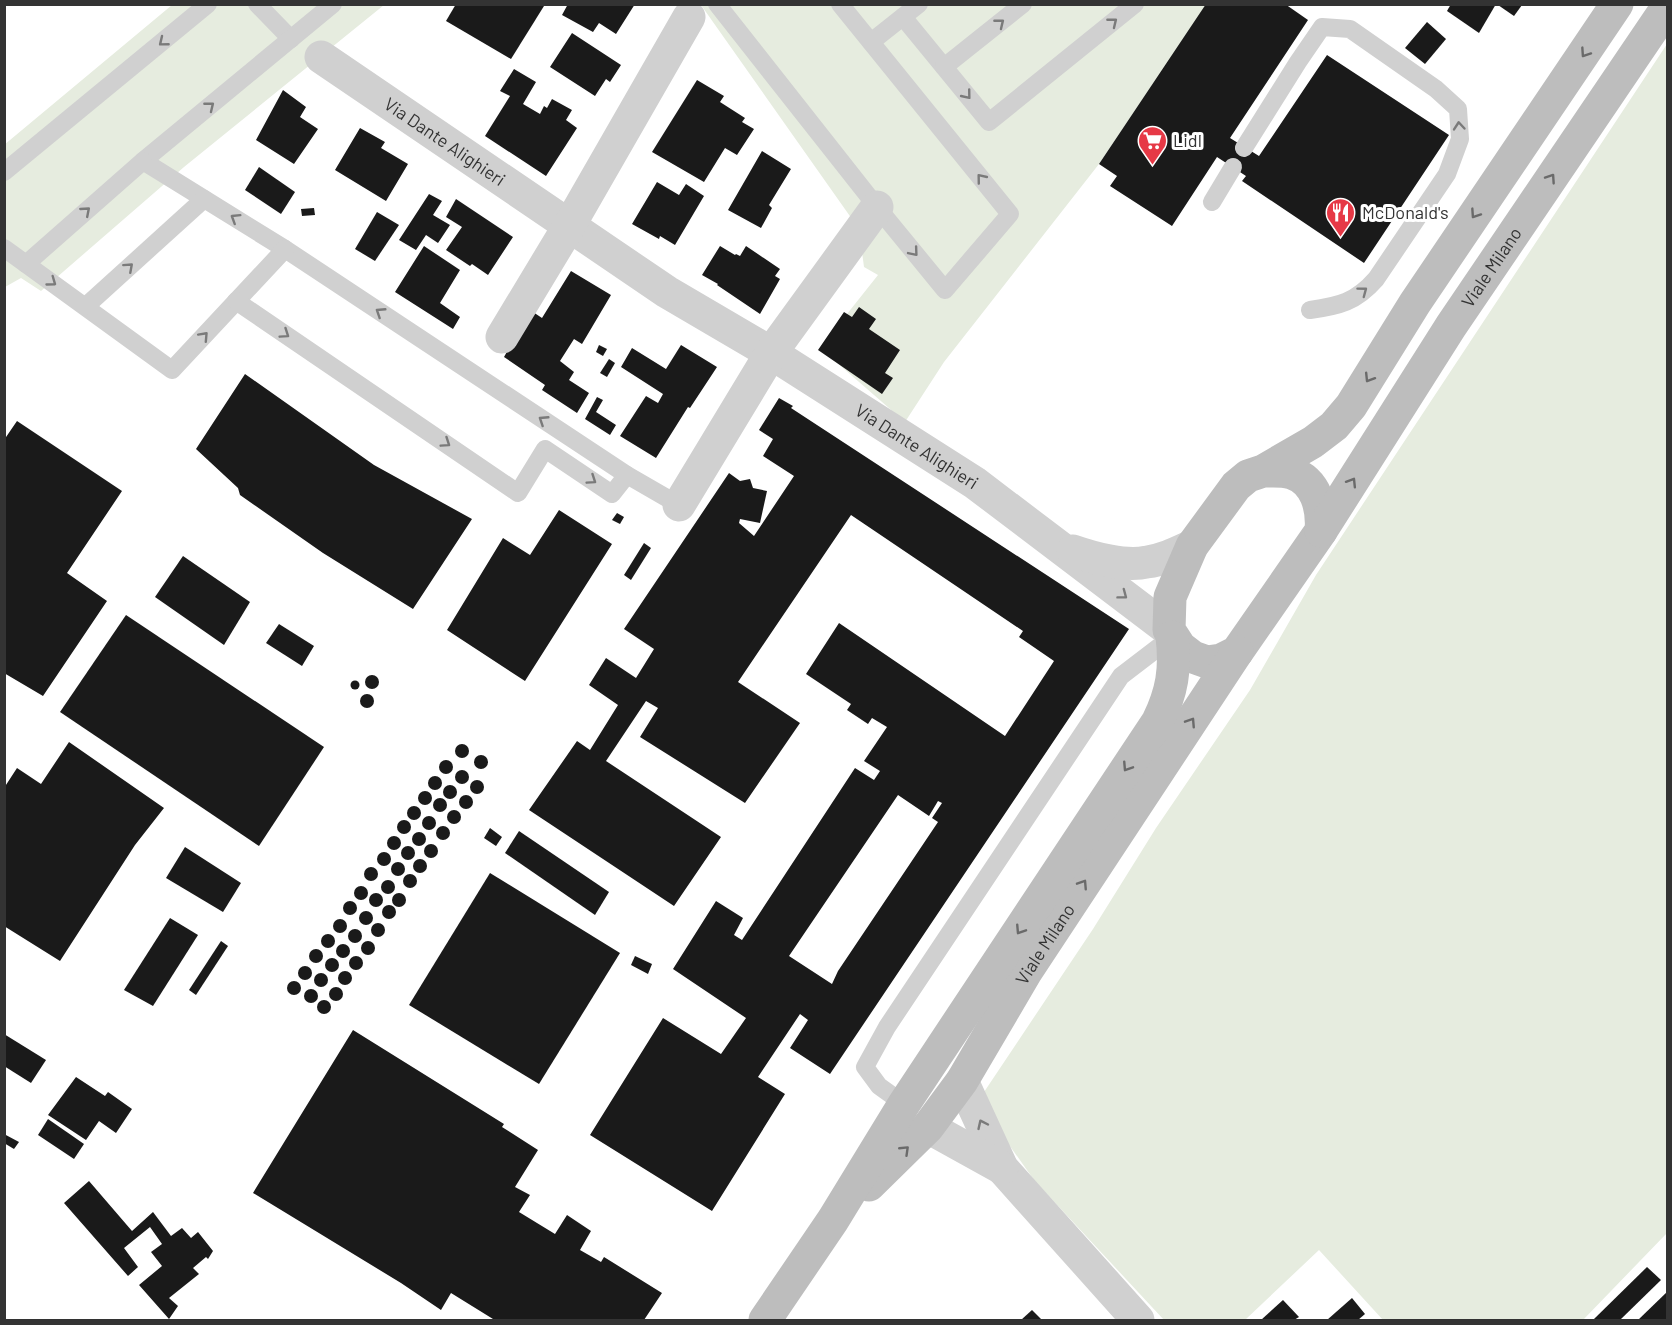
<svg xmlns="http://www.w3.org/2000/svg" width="1672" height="1325" font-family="Barlow,sans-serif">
	<rect width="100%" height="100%" fill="#fff"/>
	<g fill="#e6ecdf">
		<polygon points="172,5 384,5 184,167 41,291 21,278 5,287 4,145"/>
		<polygon points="701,5 1206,5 1099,164 944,362 905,422 820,348 878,275 864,267 859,229"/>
		<polygon points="1667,44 1667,1233 1583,1320 1383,1320 1319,1250 1245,1320 1164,1320 1034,1180 978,1101 1093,929 1156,828 1250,690 1316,575"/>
	</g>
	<g fill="#1a1a1a" fill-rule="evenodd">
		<polygon points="456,4 543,4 544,6 511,59 446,21"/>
		<polygon points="568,4 635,4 616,34 599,23 593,32 562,15"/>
		<polygon points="1206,4 1285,4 1308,20 1230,138 1259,156 1327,55 1449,135 1364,263 1242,181 1246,176 1217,157 1172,226 1110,186 1117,176 1099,164"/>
		<polygon points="1451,4 1496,4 1479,33 1447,11"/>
		<polygon points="1498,5 1522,5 1514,16"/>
		<polygon points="1427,22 1446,39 1425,64 1405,48"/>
		<polygon points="572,33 621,65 610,82 606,79 595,96 550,67"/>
		<polygon points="514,69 536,82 523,104 540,114 544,106 547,108 552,99 572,110 566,120 577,128 546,176 485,136 510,96 500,91"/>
		<polygon points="697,80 724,96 720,102 745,118 742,122 754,129 737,155 725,148 704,182 652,152"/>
		<polygon points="283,90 306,107 300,117 318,129 294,164 256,140"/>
		<polygon points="360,128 385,142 381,148 408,164 386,201 335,170"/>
		<polygon points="762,151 791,169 769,205 772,208 761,228 728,210"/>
		<polygon points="259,167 295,192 281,214 245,190"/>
		<polygon points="657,182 679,195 686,184 704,196 675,245 660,236 659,239 632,224"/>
		<polygon points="429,194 442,201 433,215 450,225 438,243 426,235 416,250 399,240"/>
		<polygon points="456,199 513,237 488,275 472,264 470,266 446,250 462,227 446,217"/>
		<polygon points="314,208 315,215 302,216 301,209"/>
		<polygon points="377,212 399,225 375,261 355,249"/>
		<polygon points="424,246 460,270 440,303 460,317 453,329 395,292"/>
		<polygon points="720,246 735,255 736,254 740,256 746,246 780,269 775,276 780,279 760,314 717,285 718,284 702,275"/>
		<polygon points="571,271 611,295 582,344 574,339 560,361 574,372 569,380 589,393 577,413 542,390 545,385 504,357 530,310 542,318"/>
		<polygon points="859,307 876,319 869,329 900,350 885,373 893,378 882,394 818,350 844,312 852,317"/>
		<polygon points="599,345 607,349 603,356 596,352"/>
		<polygon points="681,345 717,367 690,408 688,407 656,458 620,436 646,396 658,403 663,394 621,367 632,348 666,369"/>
		<polygon points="609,359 615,363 607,377 600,373"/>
		<polygon points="245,374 374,465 472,519 413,609 323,553 240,495 238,488 196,449"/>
		<polygon points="597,397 603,400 596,412 616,425 610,435 585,419"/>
		<path d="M779,398L793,406L791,408L1129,629L830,1074L790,1048L808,1020L800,1014L758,1077L785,1094L712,1211L590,1135L663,1018L721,1054L746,1018L673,969L716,901L743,918L734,935L742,940L855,768L874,780L880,771L864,761L887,727L872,718L868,724L847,710L851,704L806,674L839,623L1005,736L1054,661L1019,637L1023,631L851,515L738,682L800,723L745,803L640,737L658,708L646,701L606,761L721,837L674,906L529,810L577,741L590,750L618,705L589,685L606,658L636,678L654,649L624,629L729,473L740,481L750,479L753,488L767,491L760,523L740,519L739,523L754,536L794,476L763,456L773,439L759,430ZM898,795L929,816L938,801L942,803L932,818L938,822L838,971L832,984L789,956Z"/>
		<polygon points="17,421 122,491 67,573 107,601 43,696 4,673 4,440"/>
		<polygon points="559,510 612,544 525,681 447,630 503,538 530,555"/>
		<polygon points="617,513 624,517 620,524 612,520"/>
		<polygon points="644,543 651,548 631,580 624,575"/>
		<polygon points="183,556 250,602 224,645 155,597"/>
		<polygon points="126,615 324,747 259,846 60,712"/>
		<polygon points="279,624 314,646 302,666 266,643"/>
		<circle cx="372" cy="682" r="7"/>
		<circle cx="355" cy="685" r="4.5"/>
		<circle cx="367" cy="701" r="7"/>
		<polygon points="69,742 164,808 135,845 60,961 4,926 4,788 17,768 41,784"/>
		<circle cx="462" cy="751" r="7"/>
		<circle cx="481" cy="762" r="7"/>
		<circle cx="446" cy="767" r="7"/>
		<circle cx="462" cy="777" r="7"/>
		<circle cx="435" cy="783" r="7"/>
		<circle cx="477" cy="787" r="7"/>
		<circle cx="450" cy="792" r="7"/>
		<circle cx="425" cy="798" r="7"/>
		<circle cx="466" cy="802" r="7"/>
		<circle cx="440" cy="805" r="7"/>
		<circle cx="414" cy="813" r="7"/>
		<circle cx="454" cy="817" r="7"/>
		<circle cx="429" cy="823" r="7"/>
		<circle cx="404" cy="827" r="7"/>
		<circle cx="443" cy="833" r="7"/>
		<polygon points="490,828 502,837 496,846 484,838"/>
		<polygon points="519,831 609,892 595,915 505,853"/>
		<circle cx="419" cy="839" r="7"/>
		<circle cx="394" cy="843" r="7"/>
		<circle cx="431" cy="851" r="7"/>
		<circle cx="408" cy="853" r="7"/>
		<polygon points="185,847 241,883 223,912 166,878"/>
		<circle cx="384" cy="859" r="7"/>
		<circle cx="420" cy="866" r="7"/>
		<circle cx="398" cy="869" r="7"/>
		<circle cx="371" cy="874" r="7"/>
		<polygon points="490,873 620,953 539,1084 409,1005"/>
		<circle cx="410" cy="881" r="7"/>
		<circle cx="388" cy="887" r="7"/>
		<circle cx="361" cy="893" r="7"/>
		<circle cx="376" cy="900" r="7"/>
		<circle cx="399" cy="900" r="7"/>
		<circle cx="350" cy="908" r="7"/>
		<circle cx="389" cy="912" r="7"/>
		<circle cx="366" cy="918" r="7"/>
		<polygon points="170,918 198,935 153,1006 124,990"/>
		<circle cx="340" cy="926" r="7"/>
		<circle cx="378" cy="930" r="7"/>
		<circle cx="355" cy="936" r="7"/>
		<circle cx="328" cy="941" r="7"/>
		<circle cx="368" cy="948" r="7"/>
		<polygon points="221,941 228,946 196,995 189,990"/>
		<circle cx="343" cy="951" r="7"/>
		<circle cx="316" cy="956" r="7"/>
		<circle cx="356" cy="963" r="7"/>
		<polygon points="635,956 652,964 648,974 631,965"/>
		<circle cx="332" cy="965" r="7"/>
		<circle cx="305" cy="973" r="7"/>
		<circle cx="345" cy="978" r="7"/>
		<circle cx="321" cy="980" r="7"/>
		<circle cx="294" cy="988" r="7"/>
		<circle cx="336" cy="994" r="7"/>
		<circle cx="311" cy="996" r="7"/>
		<circle cx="324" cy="1007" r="7"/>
		<polygon points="353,1030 504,1124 502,1127 538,1150 515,1187 530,1195 519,1212 555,1234 567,1215 591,1231 580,1250 601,1262 604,1257 662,1293 644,1320 492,1320 493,1319 451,1293 441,1310 401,1283 253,1193"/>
		<polygon points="4,1034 46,1060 31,1083 4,1066"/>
		<polygon points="76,1077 105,1096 108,1092 132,1109 116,1133 99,1121 86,1140 48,1115"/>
		<polygon points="48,1119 84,1144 74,1159 38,1135"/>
		<polygon points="4,1134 19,1142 14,1149 4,1143"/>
		<polygon points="89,1181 132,1231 153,1212 171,1236 182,1228 191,1238 198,1232 213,1251 208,1259 206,1257 193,1268 199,1274 169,1298 178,1306 169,1319 139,1285 162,1266 151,1252 162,1244 150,1227 124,1248 138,1267 128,1276 64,1203"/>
		<polygon points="1647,1267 1661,1280 1620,1320 1593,1320"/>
		<polygon points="1668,1291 1668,1320 1638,1320"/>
		<polygon points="1352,1298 1365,1314 1358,1320 1327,1320"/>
		<polygon points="1283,1300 1299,1317 1294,1320 1261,1320"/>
		<polygon points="1032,1310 1042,1320 1021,1320"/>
	</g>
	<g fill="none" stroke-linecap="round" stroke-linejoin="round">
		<g stroke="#d0d0d0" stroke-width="18">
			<polyline points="257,4 291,39"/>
			<polyline points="333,4 143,161 285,249 627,475 679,505"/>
			<polyline points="717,4 877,207 945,290 1010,214 840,4"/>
			<polyline points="903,17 989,122 1135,4"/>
			<polyline points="871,42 919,4"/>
			<polyline points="944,67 1023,4"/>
			<path d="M1244,148L1298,62L1322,27L1350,29L1436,89L1458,109L1460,139L1447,174L1376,279C1356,302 1339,306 1310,310"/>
			<polyline points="4,172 208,4"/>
			<polyline points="1212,202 1233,167"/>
			<polyline points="4,248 172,370 285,249"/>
			<polyline points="26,264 143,161"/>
			<polyline points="236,301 518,493 545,449 612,494 627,475"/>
			<polyline points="86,306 204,199"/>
			<polyline points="904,1104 879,1086 865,1067 887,1027 1121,676 1172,637"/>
		</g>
		<g stroke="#d0d0d0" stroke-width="33">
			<path id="s1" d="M321,57L667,292L771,353L975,483L1169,630"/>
			<polyline points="502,337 569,226 689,17"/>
			<polyline points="679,505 771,353 877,207"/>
			<path d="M1073,551C1093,558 1126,567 1147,562C1163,560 1177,553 1192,546"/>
			<polyline points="962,1081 1002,1168 1138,1320"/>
			<polyline points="928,1127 1002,1168"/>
		</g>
		<g stroke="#bdbdbd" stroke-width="33">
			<path d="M1263,471C1273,471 1283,470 1292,473C1316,481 1323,508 1321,531L1237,652L1221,660L1207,662L1193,657L1180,647L1169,630L1170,597L1192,546L1236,486L1248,476L1263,471L1313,442L1334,426L1351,406L1415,303L1617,4"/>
			<path id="s2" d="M1321,531L1451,326L1668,6"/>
			<path id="s3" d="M869,1185L928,1127L962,1081L1026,972L1237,652"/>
			<path d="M765,1320L833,1220L904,1104L1158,721C1172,692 1176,669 1172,637"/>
		</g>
	</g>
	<defs><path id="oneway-chevron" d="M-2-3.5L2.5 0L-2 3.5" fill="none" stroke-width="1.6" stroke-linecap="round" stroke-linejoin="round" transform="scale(1.5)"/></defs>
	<g stroke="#7a7a7a">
		<use href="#oneway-chevron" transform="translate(1113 22) rotate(-39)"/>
		<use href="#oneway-chevron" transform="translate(1000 23) rotate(-39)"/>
		<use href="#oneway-chevron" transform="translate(163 42) rotate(141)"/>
		<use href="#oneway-chevron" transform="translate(967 95) rotate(51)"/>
		<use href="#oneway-chevron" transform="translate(210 106) rotate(-39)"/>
		<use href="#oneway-chevron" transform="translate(1459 126) rotate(-95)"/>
		<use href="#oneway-chevron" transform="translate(981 178) rotate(-129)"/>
		<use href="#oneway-chevron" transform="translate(86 211) rotate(-41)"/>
		<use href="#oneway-chevron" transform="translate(235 218) rotate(-148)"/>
		<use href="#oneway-chevron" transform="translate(914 252) rotate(50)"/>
		<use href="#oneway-chevron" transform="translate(129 267) rotate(-42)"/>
		<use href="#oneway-chevron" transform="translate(52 282) rotate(36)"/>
		<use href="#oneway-chevron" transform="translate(1363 291) rotate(-37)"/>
		<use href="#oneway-chevron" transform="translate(380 312) rotate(-147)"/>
		<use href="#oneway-chevron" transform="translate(285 334) rotate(34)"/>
		<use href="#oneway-chevron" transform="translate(204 336) rotate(-47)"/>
		<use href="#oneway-chevron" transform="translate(543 420) rotate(-147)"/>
		<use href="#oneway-chevron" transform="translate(446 443) rotate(34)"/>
		<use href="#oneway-chevron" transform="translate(592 480) rotate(34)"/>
		<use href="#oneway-chevron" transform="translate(1123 595) rotate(37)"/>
		<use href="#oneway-chevron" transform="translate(982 1124) rotate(-115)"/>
	</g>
	<g stroke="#6a6a6a">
		<use href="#oneway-chevron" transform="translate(1585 53) rotate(124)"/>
		<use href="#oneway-chevron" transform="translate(1551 178) rotate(-56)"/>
		<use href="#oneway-chevron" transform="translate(1475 214) rotate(124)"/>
		<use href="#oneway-chevron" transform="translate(1369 378) rotate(122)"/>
		<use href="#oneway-chevron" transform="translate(1352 482) rotate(-58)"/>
		<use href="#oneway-chevron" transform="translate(1191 722) rotate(-57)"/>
		<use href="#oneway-chevron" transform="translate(1127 767) rotate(123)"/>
		<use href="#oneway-chevron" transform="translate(1083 884) rotate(-57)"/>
		<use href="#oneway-chevron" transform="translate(1020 930) rotate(123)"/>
		<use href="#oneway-chevron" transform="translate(905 1150) rotate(-44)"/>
	</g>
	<defs>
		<symbol id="supermarket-pin" viewBox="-11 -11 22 30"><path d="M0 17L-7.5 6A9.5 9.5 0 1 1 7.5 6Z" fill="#e63946" stroke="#fff"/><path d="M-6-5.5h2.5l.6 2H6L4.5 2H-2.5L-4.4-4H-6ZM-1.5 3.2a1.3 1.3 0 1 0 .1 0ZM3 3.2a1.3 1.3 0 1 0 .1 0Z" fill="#fff"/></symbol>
		<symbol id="restaurant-pin" viewBox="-11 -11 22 30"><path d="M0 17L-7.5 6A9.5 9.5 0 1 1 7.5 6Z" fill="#e63946" stroke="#fff"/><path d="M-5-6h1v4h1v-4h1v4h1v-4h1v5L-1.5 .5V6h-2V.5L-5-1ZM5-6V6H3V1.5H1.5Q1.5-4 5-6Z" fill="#fff"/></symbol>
	</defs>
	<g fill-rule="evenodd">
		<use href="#supermarket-pin" x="1136" y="124" width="33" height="45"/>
		<use href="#restaurant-pin" x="1324" y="196" width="33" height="45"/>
	</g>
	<g text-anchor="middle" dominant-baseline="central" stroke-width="6" stroke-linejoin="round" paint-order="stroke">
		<g font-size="18" fill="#333" stroke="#fff" text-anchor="start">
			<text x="1173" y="140">Lidl</text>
			<text x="1362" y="212">McDonald's</text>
		</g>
		<g font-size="18" fill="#333" stroke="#fff">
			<text stroke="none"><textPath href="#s1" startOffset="150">Via Dante Alighieri</textPath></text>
			<text stroke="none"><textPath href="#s2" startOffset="314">Viale Milano</textPath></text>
			<text stroke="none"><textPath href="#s1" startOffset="712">Via Dante Alighieri</textPath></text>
			<text stroke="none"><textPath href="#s3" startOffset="300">Viale Milano</textPath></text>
		</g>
	</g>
	<rect width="1672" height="1325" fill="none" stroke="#333333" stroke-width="12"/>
</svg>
